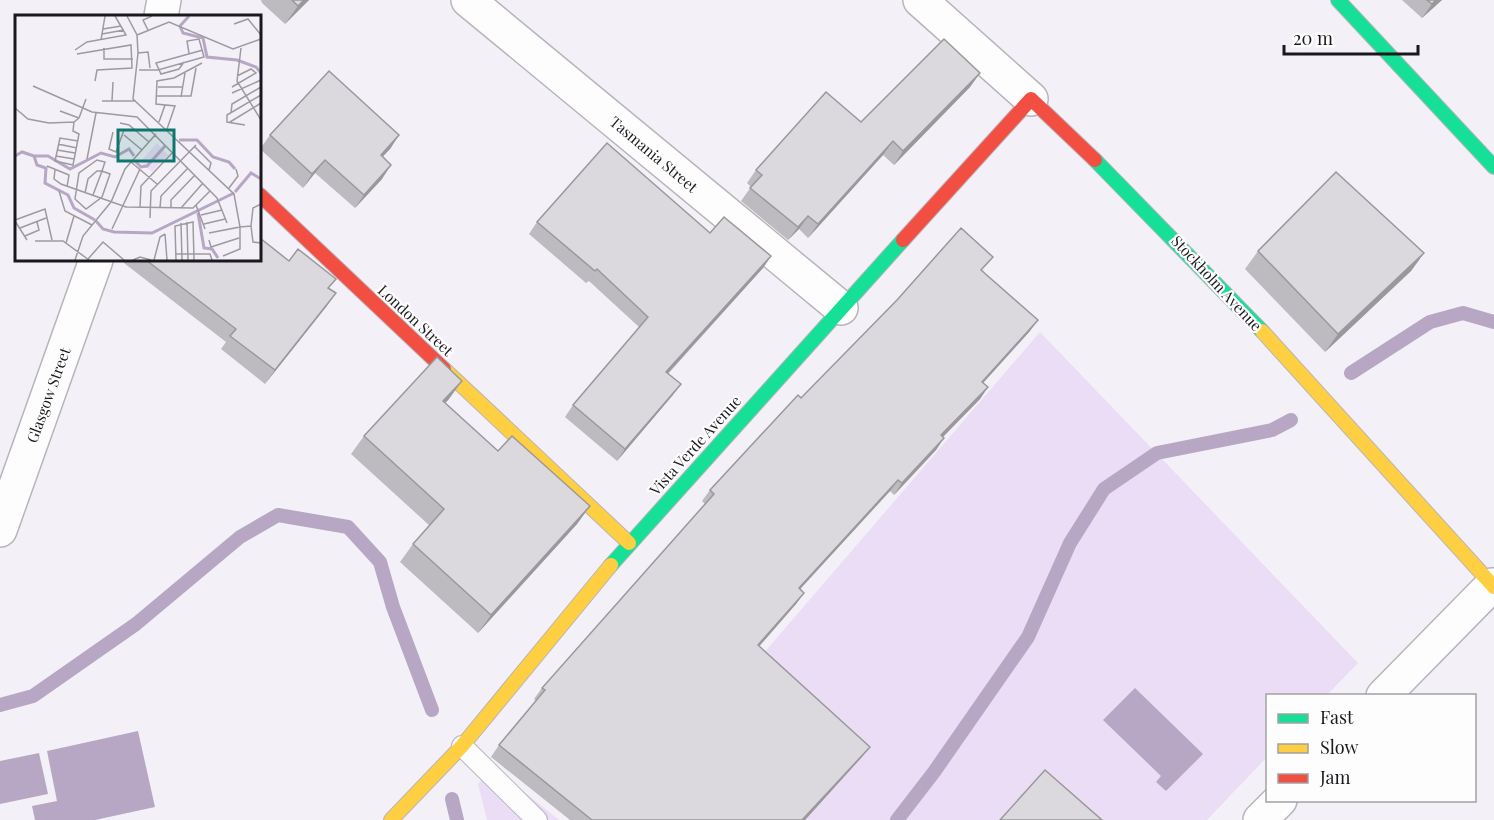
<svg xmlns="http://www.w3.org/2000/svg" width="1494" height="820" font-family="'Playfair Display',serif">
	<rect width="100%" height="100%" fill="#f4f0f8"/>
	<g fill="#ebddf6">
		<polygon points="1040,332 1358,663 1327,695 1268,696 1267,757 1207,820 620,820"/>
		<polygon points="493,767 559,820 487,820 478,784"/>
	</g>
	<g fill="#b7a7c4">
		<polygon points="1135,688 1203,754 1166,791 1156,782 1161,776 1103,720"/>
		<polygon points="138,731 155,807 95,820 35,820 32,806 57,801 47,751"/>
		<polygon points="39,753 48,794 0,804 0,761"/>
	</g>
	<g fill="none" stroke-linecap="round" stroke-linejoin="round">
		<g stroke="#b7a7c4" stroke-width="14">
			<polyline points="1351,373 1430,322 1463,313 1494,322"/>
			<polyline points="0,705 33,696 136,624 240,537 278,515 348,527 380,562 393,607 432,710"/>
			<polyline points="452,799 457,820"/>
			<polyline points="897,820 934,772 1028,637 1070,543 1104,489 1157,453 1272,430 1291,420"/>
		</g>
		<defs>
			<polyline id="lane" points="462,746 537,820"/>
			<g id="street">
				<polyline points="468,0 841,308"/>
				<polyline points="920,0 1031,99"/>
				<polyline points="161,16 164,0"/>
				<polyline points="0,530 96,260"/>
				<polyline points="1383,696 1492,585"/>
				<polyline points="1260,820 1280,800"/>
			</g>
			<g id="fast">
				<polyline points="1338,0 1494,167"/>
				<polyline points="1095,160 1262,331"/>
				<polyline points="611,565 903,240"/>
			</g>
			<g id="slow">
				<polyline points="1262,331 1494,587"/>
				<polyline points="444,369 629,543"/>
				<polyline points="391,820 462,746 611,565"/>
			</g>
			<g id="jam">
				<polyline points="260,195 444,369"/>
				<polyline points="903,240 1031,99 1095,160"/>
			</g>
		</defs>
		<use href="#lane" stroke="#b8b4ba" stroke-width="22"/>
		<use href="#street" stroke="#b8b4ba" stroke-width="36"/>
		<use href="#fast" stroke="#b8b4ba" stroke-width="16"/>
		<use href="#slow" stroke="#b8b4ba" stroke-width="16"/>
		<use href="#jam" stroke="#b8b4ba" stroke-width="16"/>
		<use href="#lane" stroke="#fdfdfe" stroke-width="20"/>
		<use href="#street" stroke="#fdfdfe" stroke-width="33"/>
		<use href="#fast" stroke="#16e098" stroke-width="14"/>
		<use href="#slow" stroke="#ffcf43" stroke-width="14"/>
		<use href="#jam" stroke="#f24e42" stroke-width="14"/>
	</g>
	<g fill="#bdbbbf">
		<polygon points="261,0 309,0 285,24 262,3"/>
		<polygon points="1402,0 1442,0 1422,18"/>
		<polygon points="980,73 970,87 894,165 883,155 808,238 799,229 788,240 741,201 751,187 747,183 756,170 861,122"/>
		<polygon points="270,135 399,135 390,149 382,157 382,179 355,208 315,173 303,188 260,149"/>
		<polygon points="537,222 710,233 771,256 763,268 668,374 681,384 672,396 617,461 565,417 573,405 639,327 589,281 586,283 529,234"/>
		<polygon points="1258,251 1424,253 1411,271 1325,352 1245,269"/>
		<polygon points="126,260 260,260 289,261 336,279 329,288 336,293 326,307 265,384 221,349 226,342 124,263"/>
		<polygon points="985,269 983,271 1030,331 983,383 988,387 980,399 943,437 944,438 936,450 894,495 890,491 800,589 804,593 796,604 759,646 870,747 861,758 805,820 570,820 491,757 499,745 536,701 534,699 542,688 705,504 702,501 710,490 801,398"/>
		<polygon points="449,399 445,403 498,451 590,506 577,524 478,633 400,562 413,544 430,526 351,454 364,436"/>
	</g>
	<g fill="#9a989b">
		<polygon points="304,0 309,0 285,24 298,6"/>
		<polygon points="1436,0 1442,0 1422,18 1432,4"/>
		<polygon points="980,73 970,87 894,165 903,151"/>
		<polygon points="399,135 390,149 371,169 381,155"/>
		<polygon points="893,141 883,155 808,238 818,224"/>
		<polygon points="325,160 315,173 303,188 312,174"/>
		<polygon points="391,165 382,179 355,208 364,195"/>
		<polygon points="808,216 799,229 788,240 798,227"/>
		<polygon points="1424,253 1411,271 1325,352 1338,334"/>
		<polygon points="771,256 763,268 658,384 666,372"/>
		<polygon points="336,293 326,307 265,384 275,370"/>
		<polygon points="1038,320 1030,331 974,393 982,382"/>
		<polygon points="462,381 449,399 430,419 443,401"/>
		<polygon points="681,384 672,396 617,461 625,449"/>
		<polygon points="988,387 980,399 933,447 941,435"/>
		<polygon points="944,438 936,450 894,495 902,483"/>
		<polygon points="898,480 890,491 791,599 799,588"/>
		<polygon points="590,506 577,524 478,633 491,615"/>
		<polygon points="804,593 796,604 750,657 758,645"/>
		<polygon points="870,747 861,758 805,820 802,820"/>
	</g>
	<g fill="#dcd9de" stroke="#9a989b" stroke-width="1.5">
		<polygon points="292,0 304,0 298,6"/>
		<polygon points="1427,0 1436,0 1432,4"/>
		<polygon points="944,39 980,73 903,151 893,141 818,224 808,216 798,227 750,188 762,175 756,170 826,92 861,122"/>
		<polygon points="329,71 399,135 381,155 391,165 364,195 325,160 312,174 270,135"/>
		<polygon points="607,143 710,233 724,217 771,256 666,372 681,384 625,449 573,405 648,317 597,269 595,271 537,222"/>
		<polygon points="1336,172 1424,253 1338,334 1258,251"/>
		<polygon points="961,228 993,257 981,270 1038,320 982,382 988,387 941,435 944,438 902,483 898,480 799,588 804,593 758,645 870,747 802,820 592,820 499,745 545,690 542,688 714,494 710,490 798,395 801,398 897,300"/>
		<polygon points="260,238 289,261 298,249 336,279 328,288 336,293 275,370 230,336 236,329 146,260 260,260"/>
		<polygon points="437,357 462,381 443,401 498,451 512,436 590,506 491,615 413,544 444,509 364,436"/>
		<polygon points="1045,770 1102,820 1000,820"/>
	</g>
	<g text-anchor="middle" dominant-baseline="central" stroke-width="4.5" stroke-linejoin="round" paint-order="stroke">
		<g font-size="15" fill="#1b181d" stroke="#fdfdfd">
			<text transform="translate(654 154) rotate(40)">Tasmania Street</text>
			<text transform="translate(1217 283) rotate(47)">Stockholm Avenue</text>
			<text transform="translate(416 320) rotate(43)">London Street</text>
			<text transform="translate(48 395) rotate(-70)">Glasgow Street</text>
			<text transform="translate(695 445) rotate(-48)">Vista Verde Avenue</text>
		</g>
	</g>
	<g transform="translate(15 15)">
		<rect width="246" height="246" fill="#f4f0f8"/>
		<path d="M142,128L153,140L137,157L121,144L126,146Z" fill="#ebddf6"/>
		<path fill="none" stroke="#b7a7c4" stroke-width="3" d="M174,1L165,11L168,18L188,23L192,42L222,45L241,52L246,58M164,125H182L198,142L214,147L220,154M0,141L7,137L19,141L22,150L31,153L30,168L53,180L59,193L80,205M19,141H33L55,154L86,138L100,142L114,134L119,141M120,146L126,152L132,151L150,131M220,177L236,158L246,164M183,198L189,233L197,234L203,243M81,206L88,214L99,217L137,218L219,178"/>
		<path fill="none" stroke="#9d9aa0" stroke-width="1.5" d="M112,1L122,20L123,38L118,84L219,179L225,212L236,211L238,227L246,228M219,9L233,4L246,20M88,14L106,11M133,15L128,5L137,1M87,19L109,15M122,20L154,7L218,34L246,24M86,25L90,1M89,33V44H118M226,33L222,66L246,105M60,35L72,27L111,20L100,1M123,38L133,37L135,53M62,39L116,30L117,53L82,55L80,66M169,47L164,54L146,59L141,48L188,35M124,55H143L189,42L184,24L172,26L174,38M18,71L77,97L122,102L202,183L212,208M143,72H168M217,72L241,58L236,54L222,61M217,78L246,65M141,81H176L181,53M166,82L170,58M87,86H121M97,86L98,67M0,93L13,104L34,108L59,107L64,103M45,96L64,103M216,98L217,89L246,72M64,103L71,84M59,107L58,116L64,119L58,150L40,146L45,123L63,126M144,107L150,90M215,107L246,88M105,108L114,110L134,127M230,110L212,107V100L246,80M152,114L160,91L141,89L142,66L159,63L187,48M98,117L94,134L101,137L109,115M109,120L127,135M43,129L62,133M179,131L196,148L194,155M42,135L60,138M41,141L59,144M72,144L81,98M116,147L142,169M32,151L54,160L52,172M40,155L39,164L46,169L111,192L178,193L195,176M214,173L223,161L221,154M44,176L50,196L77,210M70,178L73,164L82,156H87L95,159L87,182L71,194L60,184L64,158L82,145L90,147L87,156L78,180M181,190L190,214M125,192L126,171L158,137M145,193L146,181L173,153M156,193V185L180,160M166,193L188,168M186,200L207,195M135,203L136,176L181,130M0,205L30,194L37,225M0,206L12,225M172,207L173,245M166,208L167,245M189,209L210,204M236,211L238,193L246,189M5,213L31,203M97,214L125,154M194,218L225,212V234L208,241M150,219L152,245M10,221L24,215L22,207M194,225L196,232L224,223M20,226H48L74,245M51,228L59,201M161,239H195L197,245M73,244L88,227L109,245M60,245L68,221L96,187L110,154L141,119M118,245L125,242L136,245M139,245L145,222L150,219M161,245L160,211L178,207L179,245"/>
		<path fill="#0f766e" fill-opacity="0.15" stroke="#0f766e" stroke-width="3" d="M103,115H159V146H103Z"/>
		<rect width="246" height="246" fill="none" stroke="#1b181d" stroke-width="3"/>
	</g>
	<rect x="1266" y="694" width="210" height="108" fill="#fdfdfd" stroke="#a3a1a3" stroke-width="1.5"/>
	<rect x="1278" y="714" width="30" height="9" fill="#16e098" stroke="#a3a1a3" stroke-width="1.5"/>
	<text x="1320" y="724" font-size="18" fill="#1b181d">Fast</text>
	<rect x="1278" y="744" width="30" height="9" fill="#ffcf43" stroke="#a3a1a3" stroke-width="1.5"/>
	<text x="1320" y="754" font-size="18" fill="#1b181d">Slow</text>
	<rect x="1278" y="774" width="30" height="9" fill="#f24e42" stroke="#a3a1a3" stroke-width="1.5"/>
	<text x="1320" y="784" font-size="18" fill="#1b181d">Jam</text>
	<path d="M1284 45v9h134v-9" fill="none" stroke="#1b181d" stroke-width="3"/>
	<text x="1293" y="45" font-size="18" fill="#1b181d" stroke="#fdfdfd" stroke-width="4.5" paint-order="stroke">20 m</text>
</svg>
